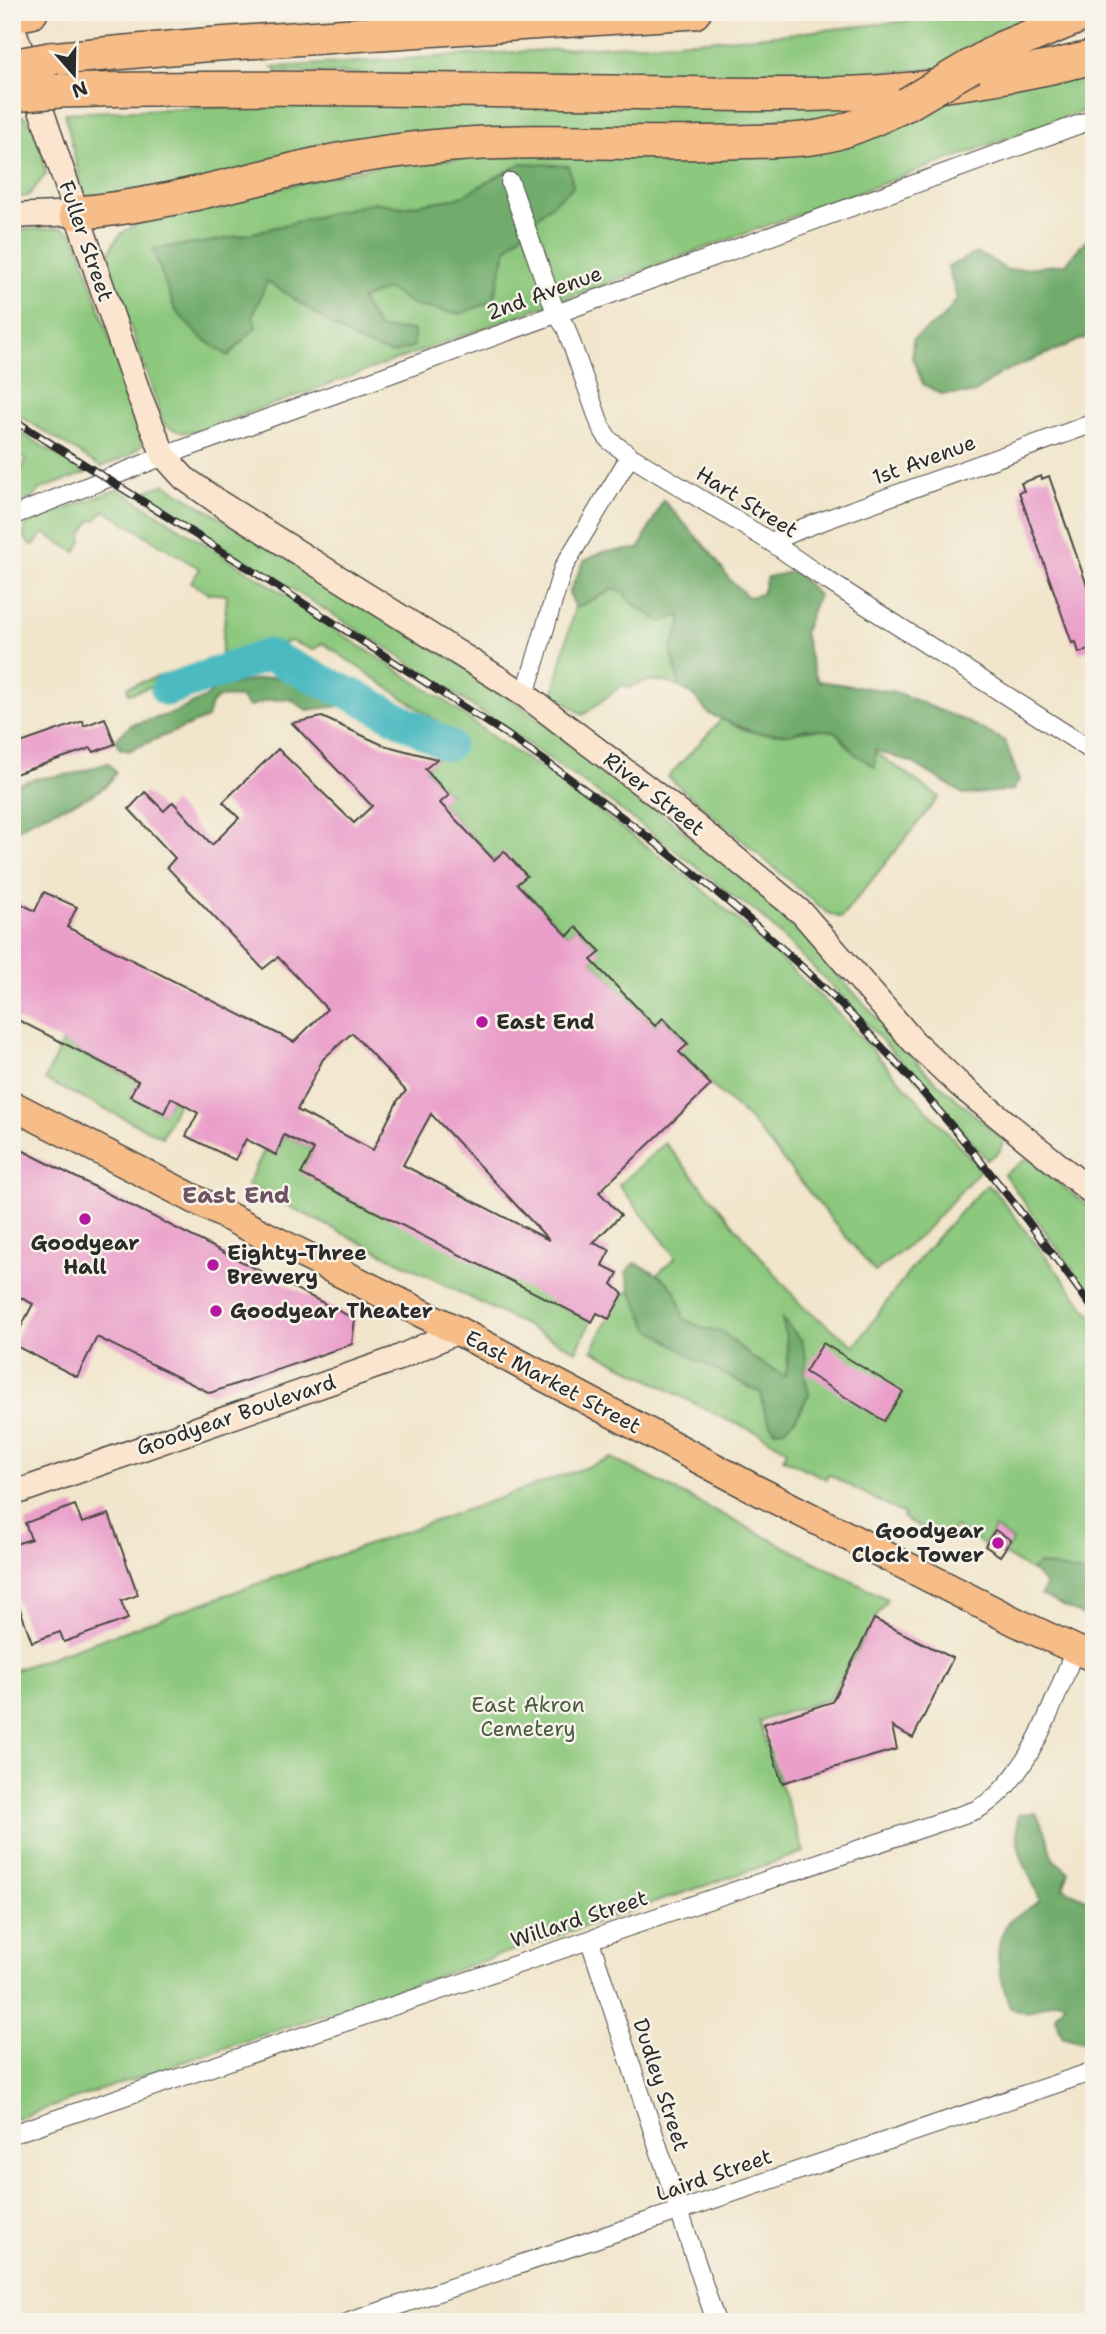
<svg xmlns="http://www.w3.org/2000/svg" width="1106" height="2334" font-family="'Shantell Sans',sans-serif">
	<rect width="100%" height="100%" fill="#f7f3e8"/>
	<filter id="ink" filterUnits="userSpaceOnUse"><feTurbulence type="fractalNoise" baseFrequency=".0143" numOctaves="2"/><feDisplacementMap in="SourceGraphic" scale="14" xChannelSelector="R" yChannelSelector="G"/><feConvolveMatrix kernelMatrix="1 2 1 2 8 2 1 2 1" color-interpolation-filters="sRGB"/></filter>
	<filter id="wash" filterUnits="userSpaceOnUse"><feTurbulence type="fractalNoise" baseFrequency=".00686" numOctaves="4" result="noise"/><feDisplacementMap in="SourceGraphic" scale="28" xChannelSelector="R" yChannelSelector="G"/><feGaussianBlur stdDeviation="1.57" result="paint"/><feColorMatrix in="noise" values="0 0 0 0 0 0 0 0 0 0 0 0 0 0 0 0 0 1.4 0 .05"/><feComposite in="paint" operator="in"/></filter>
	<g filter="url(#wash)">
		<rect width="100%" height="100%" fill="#f1e5cb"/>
		<g fill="#8cc87d" stroke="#5c7a54" stroke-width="2">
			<polygon points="995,12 1070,12 943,68 727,84 278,72 273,67 757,37"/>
			<path d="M1094,65V107L211,427C190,433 183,437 164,424L107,259C117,230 126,230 152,217L385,164L887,130L933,109L942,101Z"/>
			<polygon points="288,104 874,104 832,123 787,131 489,130 102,203 83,195 65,113"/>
			<polygon points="25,116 41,142 46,174 28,196 12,199 12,117"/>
			<polygon points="62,228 73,234 79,245 142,437 141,446 128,456 101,467 12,411 12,230"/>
			<polygon points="12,427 86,473 38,490 34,498 12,506 12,489 21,476 20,471 26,460 12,450"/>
			<polygon points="165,484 494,685 733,869 818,949 835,972 932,1078 1004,1140 999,1152 987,1160 944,1108 833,987 758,913 732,896 693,864 587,785 398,655 139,494"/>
			<polygon points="118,489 297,602 331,627 445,701 494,738 551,775 694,882 750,931 838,1013 981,1169 921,1235 875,1272 748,1118 711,1085 679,1052 687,1043 664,1018 655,1026 591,960 600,952 576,927 568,936 517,884 526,876 494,860 440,803 449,794 425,769 459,736 323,643 314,650 290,641 129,694 127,687 221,656 227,595 207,593 191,582 200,569 104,510 96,520 91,520 81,536 82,541 76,552 43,533 34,545 30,544 23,537 26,525 29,523"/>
			<path d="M613,589L624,592L630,602L662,622L680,615L682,623L671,649L680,687C661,679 647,678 628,688L624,684L583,715L556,695L554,691L575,606L604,595Z"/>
			<path d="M722,719C733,724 745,732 757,733C783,737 808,726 833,731C856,735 917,782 939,797L841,918L826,912L668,777Z"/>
			<polygon points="62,1042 138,1081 130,1096 163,1113 171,1098 178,1102 162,1137 45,1080"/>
			<polygon points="284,1135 314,1150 304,1169 591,1321 576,1351 247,1185 265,1149 276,1155"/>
			<path d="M665,1143L802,1306L855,1346C895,1289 936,1233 987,1185L994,1190L1094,1319V1575L1038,1564L1033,1572L1003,1554L1013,1541L995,1528L984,1545L955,1527L946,1540L903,1518L905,1515L828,1474L826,1479L783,1458L787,1450L757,1432L727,1420L592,1350L608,1319L623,1294L648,1283L676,1257L619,1185Z"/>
			<polygon points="1028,1158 1094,1211 1094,1299 1004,1174"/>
			<polygon points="612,1458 887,1599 829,1699 759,1721 804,1852 12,2120 12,1671"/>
		</g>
		<g fill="#71ac6c" stroke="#4e6c4c" stroke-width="2">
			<polygon points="522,163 569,166 573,187 546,209 507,248 493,301 460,314 416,306 387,289 361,299 379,329 414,330 414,346 392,354 358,342 267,281 253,316 256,327 228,356 198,335 175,310 153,249 209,242 249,234 374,202 402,207 458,198"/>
			<polygon points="1094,234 1094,334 1001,373 973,394 941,394 923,384 912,357 913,339 943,318 957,299 948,267 975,253 990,259 1007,270 1066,264 1081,245"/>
			<polygon points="663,500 711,553 730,580 748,597 762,594 767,577 795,571 818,595 804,632 811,663 818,681 896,692 970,723 1005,741 1019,780 1013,790 965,795 913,763 875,750 875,767 855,754 835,731 806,729 790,734 756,733 709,714 694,696 680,687 671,649 682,623 680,615 662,622 630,602 624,592 613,589 576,608 569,593 584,561 603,552 639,549"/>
			<polygon points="270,677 307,681 327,688 342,706 307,710 290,699 268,700 248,707 241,698 220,697 211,704 207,718 128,751 119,748 116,739 131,725 174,713 206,697 218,687"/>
			<path d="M108,763L116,772C105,798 60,806 36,818C28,822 20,828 12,833V786L33,779L73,774Z"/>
			<path d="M635,1263C651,1270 672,1280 678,1298C681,1305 681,1312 684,1319L705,1329L721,1331L753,1358L785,1376C791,1359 786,1336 782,1319L802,1341L806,1358L805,1376L809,1394L796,1418L785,1429L774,1430L765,1413L761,1393L693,1358L649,1328L630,1289L626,1272Z"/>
			<polygon points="1038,1564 1094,1575 1094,1621 1041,1595 1046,1586 1032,1569"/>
			<path d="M1036,1813L1046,1833L1054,1860L1069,1872L1063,1888L1094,1903V2039L1082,2042L1063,2037L1058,2028L1056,2016L1065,2003L1057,2000L1028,2013L1010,2008C1002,1982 989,1946 1009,1922C1013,1917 1033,1907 1040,1900C1027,1866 1013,1853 1018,1814Z"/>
		</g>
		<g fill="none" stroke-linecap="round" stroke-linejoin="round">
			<polyline stroke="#4bbac1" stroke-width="33" points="167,690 268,655 365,701 448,745"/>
		</g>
		<g id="blocks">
			<g fill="#ea9eca" fill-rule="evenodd">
				<polygon points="1041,476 1042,479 1049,476 1094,606 1094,648 1079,653 1076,642 1072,643 1019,492 1024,491 1021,483"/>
				<path d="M322,717L383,745L437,759L425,769L449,795L440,803L494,860L504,851L527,876L517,884L568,936L576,927L601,952L591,960L655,1026L663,1018L688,1044L679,1052L711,1085L599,1192L621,1215L593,1243L610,1250L602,1265L618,1273L612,1284L623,1294L609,1319L597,1313L592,1322L301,1174L314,1150L284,1135L276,1155L246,1139L235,1160L186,1136L198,1113L171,1098L164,1113L130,1096L138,1081L12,1017V899L35,911L44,892L77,907L67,927L294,1042L327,1009L278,957L263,969L167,867L175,858L129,809L145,792L164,811L173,802L212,845L239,818L223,802L278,749L354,823L372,806L292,723ZM352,1033L406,1091L398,1100L373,1150L297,1110L323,1059ZM431,1114L549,1240L403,1165Z"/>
				<polygon points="105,718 115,744 94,752 91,748 12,775 12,746 83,721 84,726"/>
				<polygon points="12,1145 355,1319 352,1344 210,1393 97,1337 77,1377 12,1344 33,1304 12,1293"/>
				<polygon points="823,1343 903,1392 884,1421 805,1372"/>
				<polygon points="75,1505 82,1523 109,1514 138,1595 121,1601 128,1619 64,1642 60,1632 32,1642 12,1587 12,1545 31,1539 25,1523"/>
				<polygon points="995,1530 1011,1540 1000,1556 985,1546"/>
				<polygon points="874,1619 953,1658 913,1738 892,1727 897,1749 782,1783 763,1724 832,1702"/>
			</g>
		</g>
	</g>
	<g filter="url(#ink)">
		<use href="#blocks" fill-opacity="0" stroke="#494743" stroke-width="2"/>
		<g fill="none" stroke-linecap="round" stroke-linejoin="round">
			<defs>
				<g id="street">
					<polyline points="510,182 556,313 566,328 601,427 609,440 630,456 771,542 819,575 1094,752"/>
					<polyline points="12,516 164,456 1094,119"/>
					<polyline points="771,542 803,528 1094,423"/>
					<polyline points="525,695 563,568 630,456"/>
					<polyline points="590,1941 716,2322"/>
					<path d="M12,2134L976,1810C1028,1783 1054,1701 1075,1649"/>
					<polyline points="349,2322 1094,2071"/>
				</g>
				<g id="secondary">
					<polyline points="12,25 139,395 164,456 184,478 221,504 525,695 671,806 802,913 914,1042 962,1087 1094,1194"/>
					<polyline points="12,216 76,213"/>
					<polyline points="12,1494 396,1359 458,1331"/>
				</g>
				<polyline id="primary" points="12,1105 270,1238 458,1331 753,1488 1018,1623 1094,1658"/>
				<g id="highway">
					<polyline points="12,15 31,12"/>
					<polyline points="50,59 203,45 694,12"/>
					<polyline points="971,66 1002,48 1090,12"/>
					<path d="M60,91C244,85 427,90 610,92C683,93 755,96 827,94C917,92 1007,79 1094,57"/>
					<path d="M76,213C154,207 229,185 305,167C353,156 403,149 452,145C543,138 636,145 728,142C757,141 788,142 818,137C849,132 878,117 907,104"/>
				</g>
			</defs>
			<use href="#street" stroke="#494743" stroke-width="20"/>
			<use href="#secondary" stroke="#494743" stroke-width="27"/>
			<use href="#primary" stroke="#494743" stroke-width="31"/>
			<use href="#highway" stroke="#494743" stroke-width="36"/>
			<use href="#street" stroke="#fff" stroke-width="18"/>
			<use href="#secondary" stroke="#fce5cf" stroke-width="24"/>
			<use href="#primary" stroke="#f7bd88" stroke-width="28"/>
			<use href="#highway" stroke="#f7bd88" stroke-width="33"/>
			<defs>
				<path id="rail" d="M12,419C152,507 293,595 431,686C455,702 479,717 503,732C603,800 700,874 789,955C905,1060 1002,1184 1094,1310"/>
			</defs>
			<use href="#rail" stroke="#2b2b2b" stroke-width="8"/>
			<use href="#rail" stroke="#f7f3e8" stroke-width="5" stroke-dasharray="16" stroke-linecap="butt"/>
			<defs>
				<g id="highway-bridge">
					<polyline points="12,66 50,59"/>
					<polyline points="12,95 60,91"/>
					<polyline points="907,104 971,66"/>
				</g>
			</defs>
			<use href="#highway-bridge" stroke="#494743" stroke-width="36" stroke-linecap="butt"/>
			<use href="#highway-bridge" stroke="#f7bd88" stroke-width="33"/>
		</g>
	</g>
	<g fill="#b5179e" stroke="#f7f3e8" stroke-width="2.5">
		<circle cx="482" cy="1022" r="7"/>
		<circle cx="85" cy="1219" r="7"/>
		<circle cx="213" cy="1265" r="7"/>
		<circle cx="216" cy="1311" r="7"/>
		<circle cx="998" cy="1543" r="7"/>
	</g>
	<g text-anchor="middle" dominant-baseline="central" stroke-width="5" stroke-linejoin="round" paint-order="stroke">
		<g font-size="21" fill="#2b2b2b" stroke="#f7f3e8">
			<text transform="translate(86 241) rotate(71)">Fuller Street</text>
			<text transform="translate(544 293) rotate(-20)">2nd Avenue</text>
			<text transform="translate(924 460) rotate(-20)">1st Avenue</text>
			<text transform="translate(747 502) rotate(32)">Hart Street</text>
			<text transform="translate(654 794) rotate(38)">River Street</text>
			<text transform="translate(553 1382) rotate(28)">East Market Street</text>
			<text transform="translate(236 1415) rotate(-19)">Goodyear Boulevard</text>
			<text transform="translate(579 1919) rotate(-18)">Willard Street</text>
			<text transform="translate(661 2085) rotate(72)">Dudley Street</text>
			<text transform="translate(714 2175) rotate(-19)">Laird Street</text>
		</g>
		<g font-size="21" font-weight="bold" fill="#2b2b2b" stroke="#f7f3e8" text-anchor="start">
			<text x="496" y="1022">East End</text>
			<text x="85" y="1243" text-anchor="middle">Goodyear<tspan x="85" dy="24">Hall</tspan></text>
			<text x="227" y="1253">Eighty-Three<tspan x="227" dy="24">Brewery</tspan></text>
			<text x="230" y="1311">Goodyear Theater</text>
			<text x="984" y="1531" text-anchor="end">Goodyear<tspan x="984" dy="24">Clock Tower</tspan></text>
		</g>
		<g font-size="21" fill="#485a44" stroke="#f7f3e8">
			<text x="528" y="1705">East Akron<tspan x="528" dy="24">Cemetery</tspan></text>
		</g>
		<g font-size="23" font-weight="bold" fill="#6e5363" stroke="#f7f3e8">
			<text x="236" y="1195">East End</text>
		</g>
	</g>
	<rect width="1106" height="2334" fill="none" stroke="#f7f3e8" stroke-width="42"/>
	<g transform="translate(74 74) rotate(160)" stroke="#f7f3e8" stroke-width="5" paint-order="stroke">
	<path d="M0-5L12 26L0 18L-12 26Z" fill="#2b2b2b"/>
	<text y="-10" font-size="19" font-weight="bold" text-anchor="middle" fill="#2b2b2b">N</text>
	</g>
</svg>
